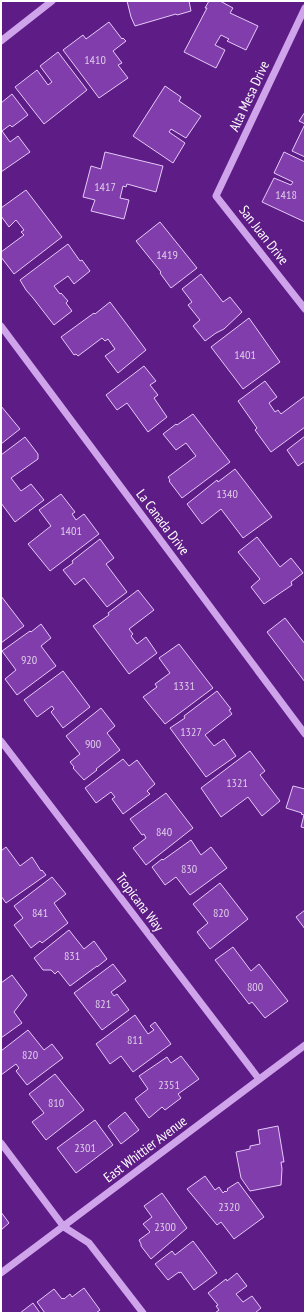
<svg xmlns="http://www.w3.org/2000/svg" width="306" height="1314" font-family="'PT Sans Narrow',sans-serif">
	<rect width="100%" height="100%" fill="#5e1d86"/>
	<g fill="#803dab" stroke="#e5c9f8">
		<polygon points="127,1 189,1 191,11 177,15 176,14 135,26 131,17"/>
		<polygon points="209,1 220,1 233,8 230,13 258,26 246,50 227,41 229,39 221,35 215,45 225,50 216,68 184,52 207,8 205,8"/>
		<polygon points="109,22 122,39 123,38 126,41 113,51 122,63 118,65 128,78 99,98 63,50 83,35 86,39"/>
		<polygon points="58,52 87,90 44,124 15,87 37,70 48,85 52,82 40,66"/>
		<polygon points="165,86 181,97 179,101 201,116 186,138 171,129 169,132 185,143 173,163 133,136"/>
		<polygon points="12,94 28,115 12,127 10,125 2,131 10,142 18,136 30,152 1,172 1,103"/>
		<polygon points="305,112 305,157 292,151 305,124 299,121"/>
		<polygon points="105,152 163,166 156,192 127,184 126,187 123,186 120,198 129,200 124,219 91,211 95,200 83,197 91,166 101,169"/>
		<polygon points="284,152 305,162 305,222 262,202 274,178 291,185 293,182 274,173"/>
		<polygon points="26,190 62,237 14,274 1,257 1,252 24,235 21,232 24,230 16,220 9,227 1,216 1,208"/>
		<polygon points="160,222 197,268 171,288 160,273 161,272 136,241"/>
		<polygon points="68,244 80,261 82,260 90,271 74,284 68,276 54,286 60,294 61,293 68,301 66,303 72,311 54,325 33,298 26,290 20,280"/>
		<polygon points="201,274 223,302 230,297 242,312 224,329 216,333 205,341 193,326 200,320 188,305 192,302 182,289"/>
		<polygon points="110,302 146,350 118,373 105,356 115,349 108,339 105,341 102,338 78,356 76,354 74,355 61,337 94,313 95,314"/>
		<polygon points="249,318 280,362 243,389 211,347"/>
		<polygon points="144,366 156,381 150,385 158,395 154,398 167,417 148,432 127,403 117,410 106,395"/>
		<polygon points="265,381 277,397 269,403 275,412 278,410 281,414 305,396 305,427 271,452 255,430 257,428 238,401"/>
		<polygon points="1,406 20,429 1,444"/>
		<polygon points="193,414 230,462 182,498 169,481 170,480 168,477 196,456 186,443 176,450 163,434 176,424 177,425"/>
		<polygon points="305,436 305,461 298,466 287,450"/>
		<polygon points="25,437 38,454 38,459 11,478 21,491 31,484 44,500 15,522 1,503 1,455"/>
		<polygon points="235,469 272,517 243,538 221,509 202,524 187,504 217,480 218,482"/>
		<polygon points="61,494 75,512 72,514 76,520 84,514 99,534 50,571 28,544 51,526 39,510"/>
		<polygon points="257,537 280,567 291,558 303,573 291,582 292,585 264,604 251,587 260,579 238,552"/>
		<polygon points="100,539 114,558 106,564 127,592 107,607 84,578 75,585 63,570 73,563 72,561"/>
		<polygon points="138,590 154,610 129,629 133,634 131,636 137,644 146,637 157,653 129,674 93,626 109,615 108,613"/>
		<polygon points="1,596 24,626 1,643"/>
		<polygon points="285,618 305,644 305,682 267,632"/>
		<polygon points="41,624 51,638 41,646 56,666 17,695 5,679 16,670 2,651 30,631 31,632"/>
		<polygon points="179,644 213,688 165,724 143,697 157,687 155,684 170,673 159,658"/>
		<polygon points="63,671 90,707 63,728 51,712 54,709 52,706 37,717 24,700"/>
		<polygon points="217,691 231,709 229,710 232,714 205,735 214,746 224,739 236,756 206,777 170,728 185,718 184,716"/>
		<polygon points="101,708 115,726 107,733 120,750 96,769 97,770 84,780 73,768 74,767 70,762 80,754 66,736"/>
		<polygon points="250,751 265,771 260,775 280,801 262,816 248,797 221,817 201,788"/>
		<polygon points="123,759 129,766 137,760 155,784 147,791 150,794 123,814 112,799 115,797 111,792 96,803 85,788"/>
		<polygon points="293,786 305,789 305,828 301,827 304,815 301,814 302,813 286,808"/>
		<polygon points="166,793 193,828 146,865 133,848 146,838 144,834 142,835 130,819"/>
		<polygon points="191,840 201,855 211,847 227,868 190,895 176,877 165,885 152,867 162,859 163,860"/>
		<polygon points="6,847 20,866 32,857 41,871 42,870 46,875 6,903 1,896 1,851"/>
		<polygon points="52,877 66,894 54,903 68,923 42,943 40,941 31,948 14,925 23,918 14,906"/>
		<polygon points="220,883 248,919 210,949 197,932 208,923 193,904"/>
		<polygon points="305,910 305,929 296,917"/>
		<polygon points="69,930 84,949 94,941 107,959 97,967 97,966 70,986 58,971 55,974 51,970 43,970 34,958"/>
		<polygon points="233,947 251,971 259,964 288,1001 265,1018 252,1002 249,1004 215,960"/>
		<polygon points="113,964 126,981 111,992 114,996 117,994 129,1010 102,1030 74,993"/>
		<polygon points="12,975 27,995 14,1012 22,1023 1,1038 1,983"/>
		<polygon points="135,1015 148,1034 154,1030 150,1026 155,1022 171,1044 133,1072 121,1056 110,1064 96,1044"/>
		<polygon points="28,1030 44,1050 52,1044 63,1058 27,1085 16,1071 19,1068 16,1064 1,1075 1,1051"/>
		<polygon points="181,1056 199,1079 178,1094 181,1098 165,1110 162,1107 149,1118 135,1099 148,1089 139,1076 167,1057 171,1063"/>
		<polygon points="55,1074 84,1110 46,1140 32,1122 44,1113 29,1094"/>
		<polygon points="125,1112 139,1130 121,1144 108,1126"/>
		<polygon points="95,1120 113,1145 76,1173 57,1148"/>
		<polygon points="278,1126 284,1162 281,1162 282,1169 281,1185 250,1191 241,1178 236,1152 250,1149 250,1146 260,1144 258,1130"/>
		<polygon points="205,1176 215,1190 219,1187 223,1193 225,1191 226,1192 228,1190 227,1189 238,1182 264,1217 234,1239 221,1222 217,1225 187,1189"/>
		<polygon points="162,1193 187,1228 151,1259 141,1246 141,1244 139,1240 150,1232 143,1224 152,1217 144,1206"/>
		<polygon points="1,1212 9,1223 1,1230"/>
		<polygon points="193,1241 217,1273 194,1290 181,1272 179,1273 179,1272 168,1280 155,1264 172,1251 175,1255"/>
		<polygon points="237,1273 247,1286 236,1294 243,1302 252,1296 261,1308 255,1313 215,1313 219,1310 216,1306 218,1305 208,1293 226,1279 227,1281"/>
		<polygon points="84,1288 100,1310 96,1313 45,1313 37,1302 54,1289 62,1299 63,1298 64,1299 70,1294 72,1297"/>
		<polygon points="33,1303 40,1313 20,1313"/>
	</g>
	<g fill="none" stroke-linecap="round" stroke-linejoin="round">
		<g stroke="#cfa4eb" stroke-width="7">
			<polyline points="305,8 216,196 305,309"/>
			<polyline points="1,41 52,1"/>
			<polyline points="1,326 305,734"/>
			<polyline points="1,741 259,1079"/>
			<polyline points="1,1143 64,1227 89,1243 143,1313"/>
			<polyline points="1,1273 305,1045"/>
		</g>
	</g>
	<g text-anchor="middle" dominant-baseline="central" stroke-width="4" stroke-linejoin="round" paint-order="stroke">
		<g font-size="12" fill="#dfceea">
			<text x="95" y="59">1410</text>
			<text x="105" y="186">1417</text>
			<text x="286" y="194">1418</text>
			<text x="167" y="254">1419</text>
			<text x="245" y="354">1401</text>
			<text x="227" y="493">1340</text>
			<text x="71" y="530">1401</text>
			<text x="29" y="659">920</text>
			<text x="184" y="685">1331</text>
			<text x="191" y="731">1327</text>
			<text x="93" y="743">900</text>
			<text x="237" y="782">1321</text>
			<text x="164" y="831">840</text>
			<text x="189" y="868">830</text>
			<text x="40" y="912">841</text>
			<text x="221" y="912">820</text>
			<text x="72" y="955">831</text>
			<text x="255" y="986">800</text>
			<text x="103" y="1003">821</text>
			<text x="135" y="1039">811</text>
			<text x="30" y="1054">820</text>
			<text x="169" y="1084">2351</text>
			<text x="56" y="1102">810</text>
			<text x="85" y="1147">2301</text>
			<text x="229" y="1206">2320</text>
			<text x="165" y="1226">2300</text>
		</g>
		<g font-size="14" fill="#fff" stroke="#5e1d86">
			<text transform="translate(249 96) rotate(-65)">Alta Mesa Drive</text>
			<text transform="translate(264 235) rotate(52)">San Juan Drive</text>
			<text transform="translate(163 522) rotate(53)">La Canada Drive</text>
			<text transform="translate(140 902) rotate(53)">Tropicana Way</text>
			<text transform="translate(145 1149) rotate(-37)">East Whittier Avenue</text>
		</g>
	</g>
	<rect width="306" height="1314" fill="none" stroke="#ffffff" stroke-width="4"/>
</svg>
